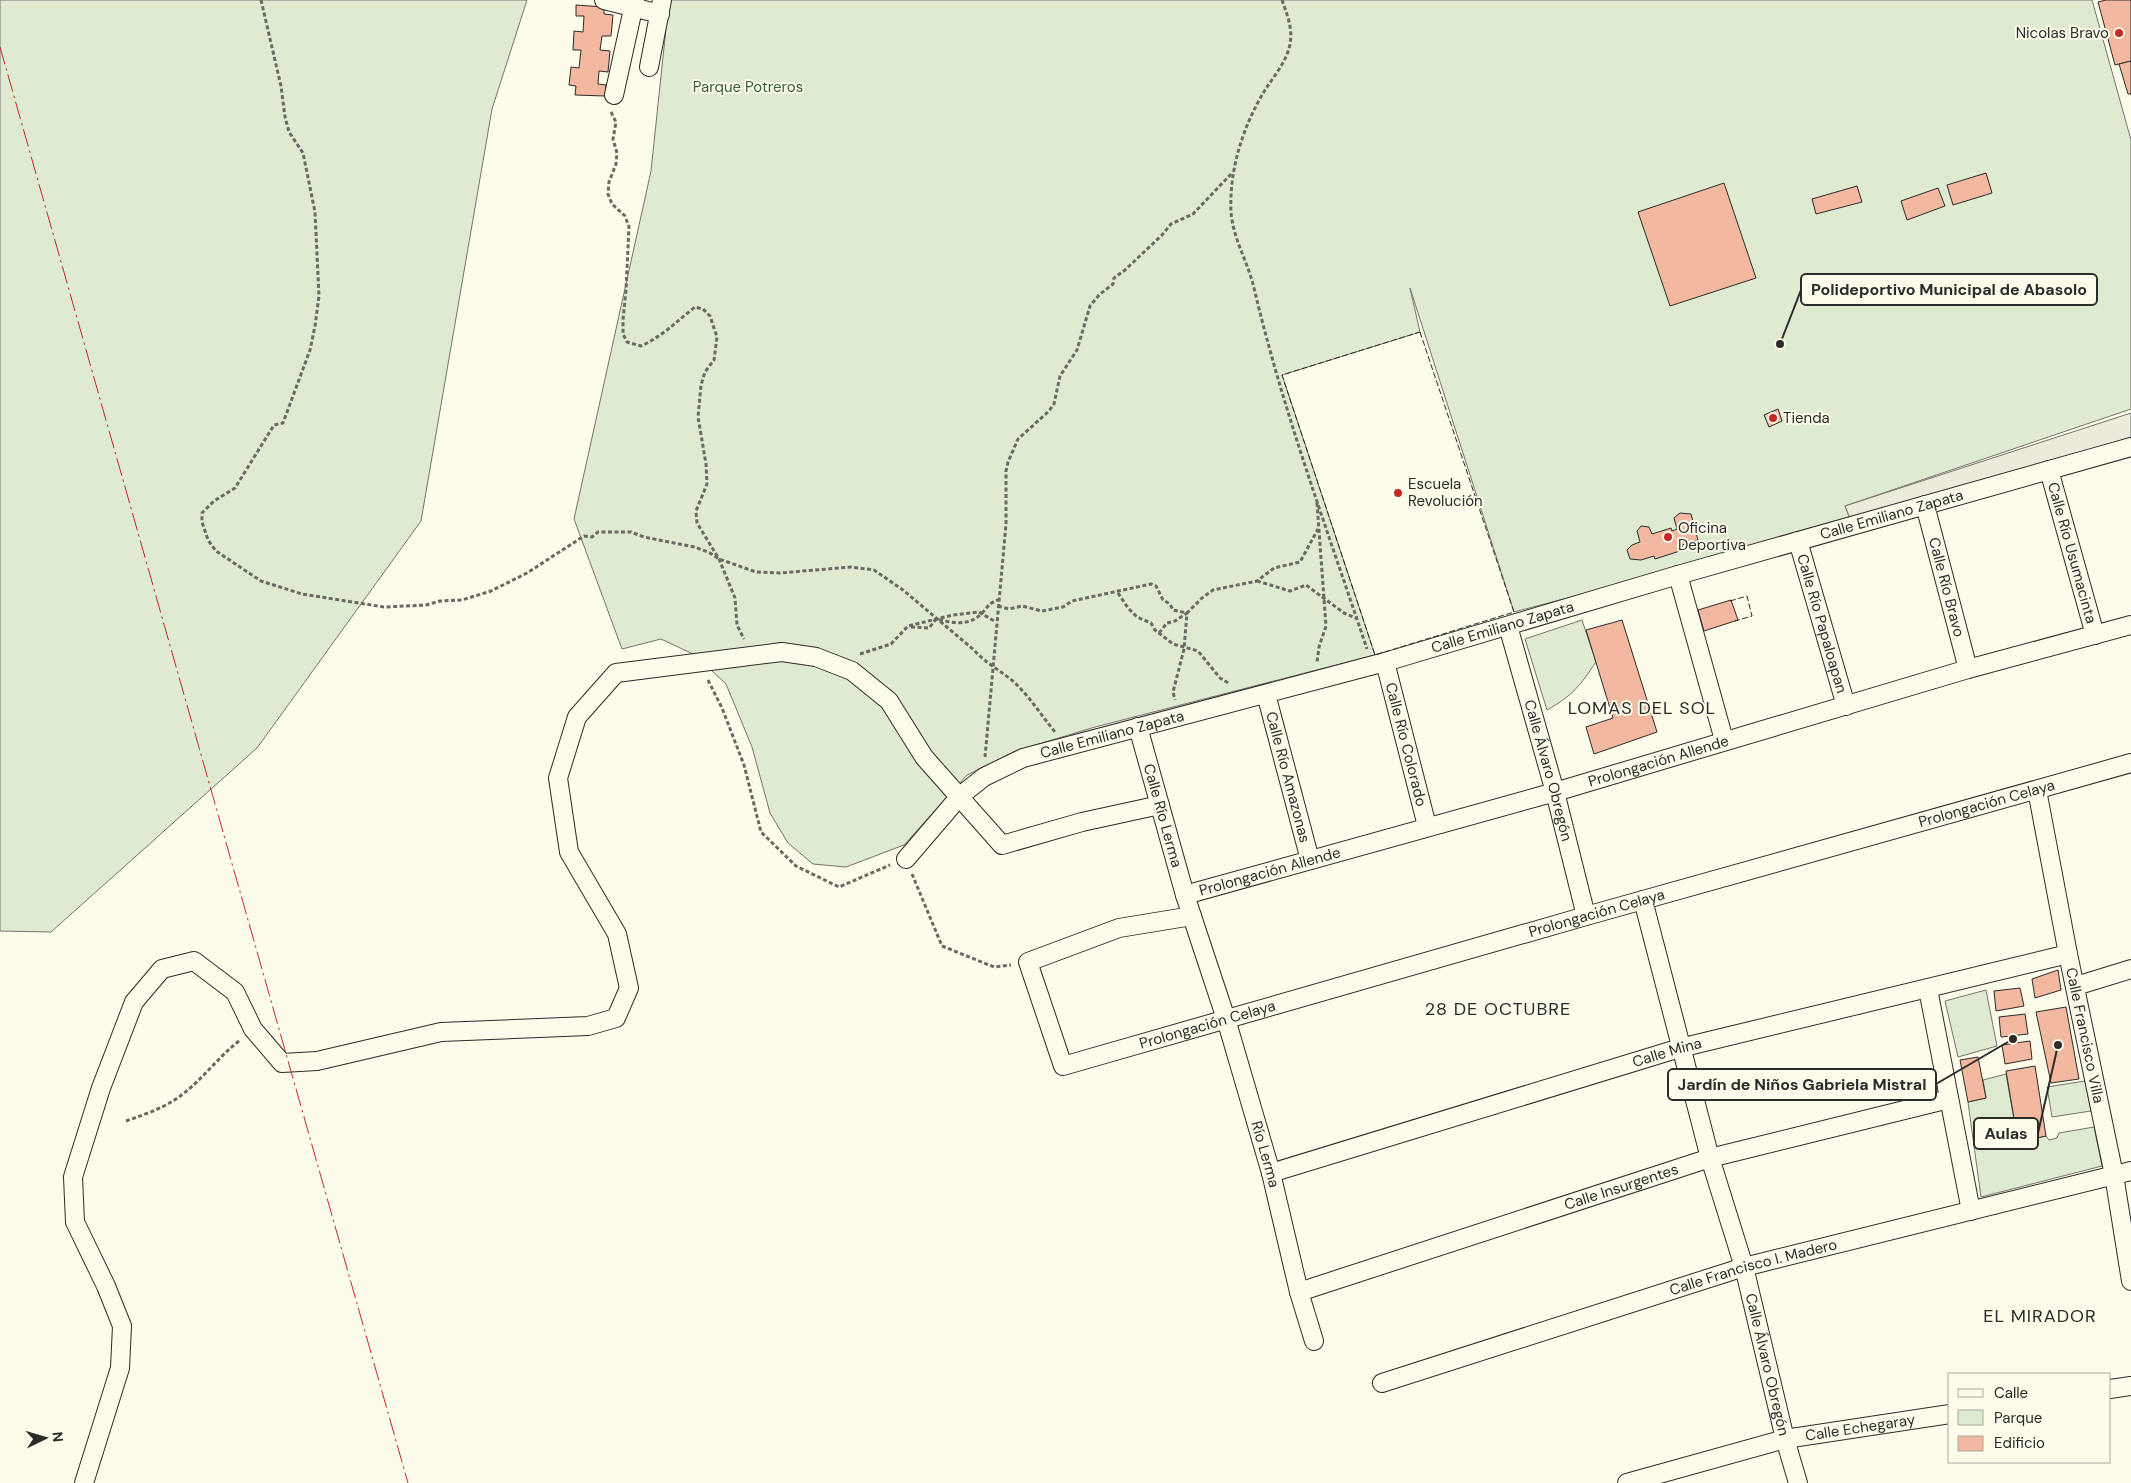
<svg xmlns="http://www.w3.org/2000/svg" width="2131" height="1483" font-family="'DM Sans',sans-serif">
	<rect width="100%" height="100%" fill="#fdfbea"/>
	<g fill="#deebd1" stroke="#74746e">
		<polygon points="0,0 527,0 492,109 421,521 257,748 51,932 0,931"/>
		<polygon points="669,0 2092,0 2131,140 2131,409 1845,506 1850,519 1689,566 1514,612 1410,288 1420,332 1282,375 1375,655 1095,727 1016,751 967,775 904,845 846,867 813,864 788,843 770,813 752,747 726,684 695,655 661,639 622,649 574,519 651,171"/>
		<path d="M1582,620L1596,662C1579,687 1573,695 1547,710L1525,639Z"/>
		<polygon points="1986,990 1997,1046 1958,1057 1945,1001"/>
		<polygon points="2006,1074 2018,1142 2046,1136 2049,1140 2057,1138 2059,1133 2094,1127 2102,1166 1981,1197 1968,1102 1986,1098 1983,1080"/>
		<polygon points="2085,1081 2091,1111 2052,1117 2047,1087"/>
	</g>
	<polygon fill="#eceadb" stroke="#74746e" points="2131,413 2131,437 1851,521 1845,506"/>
	<g fill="#f2b8a0" stroke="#2b2b2b">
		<polygon points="2106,0 2131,0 2131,61 2115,65 2098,2"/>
		<polygon points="576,5 604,7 604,14 613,15 611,36 602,36 600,50 610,51 608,72 599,71 598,84 606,85 605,96 575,95 576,86 569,85 571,67 579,68 581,50 573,50 574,31 583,32 584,16 576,16"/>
		<polygon points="2131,61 2131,94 2128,94 2119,64"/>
		<polygon points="1986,173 1992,193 1953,205 1947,185"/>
		<polygon points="1724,183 1756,278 1670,306 1638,212"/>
		<polygon points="1857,186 1862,202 1816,214 1812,199"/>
		<polygon points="1938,188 1945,206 1907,220 1901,201"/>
		<polygon points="1778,409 1782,421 1769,427 1764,415"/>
		<polygon points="1680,513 1691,514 1698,540 1682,545 1683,550 1655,559 1654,556 1641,560 1630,559 1627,550 1632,545 1640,542 1637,531 1641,526 1649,527 1652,534 1671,528 1672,531 1677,529 1674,518"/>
		<polygon points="1731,600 1738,620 1704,631 1698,610"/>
		<polygon points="1622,620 1657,732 1594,754 1586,727 1613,718 1586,630"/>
		<polygon points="2058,970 2061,990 2035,998 2032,979"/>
		<polygon points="2020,988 2024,1006 1996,1011 1994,991"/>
		<polygon points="2066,1007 2079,1079 2051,1083 2036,1012"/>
		<polygon points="2025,1014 2028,1034 2001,1037 1999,1017"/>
		<polygon points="2030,1041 2032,1059 2005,1064 2002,1045"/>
		<polygon points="1978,1057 1986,1098 1968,1102 1960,1060"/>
		<polygon points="2035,1066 2046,1136 2018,1142 2006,1071"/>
	</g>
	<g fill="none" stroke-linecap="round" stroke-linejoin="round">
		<defs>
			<g id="minor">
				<polyline points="604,0 660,14"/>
				<polyline points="649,67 662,0"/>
				<polyline points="614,95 635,0"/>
				<path id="s1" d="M2049,470L2095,635"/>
				<path id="s2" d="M1925,505L1968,669"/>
				<path id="s3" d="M1798,541L1846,706"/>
				<polyline points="1678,575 1724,740"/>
				<path id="s4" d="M1508,626L1555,792L1586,916"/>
				<path id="s5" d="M1385,662L1427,826"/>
				<path id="s6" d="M1266,694L1310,860"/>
				<path id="s7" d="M1138,727L1185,895L1226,1019L1271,1173L1299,1292L1314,1341"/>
				<path id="s8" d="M2037,790L2068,954L2114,1175L2131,1281"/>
				<path id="s9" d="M906,859L960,796L984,777L1023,758L1385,662L1678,575L2131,447"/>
				<path id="s10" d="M1185,895L1555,792L1968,669L2131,625"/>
				<path id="s11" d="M1643,900L1710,1158L1744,1267L1785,1439L1798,1483"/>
				<path id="s12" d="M1192,916L1119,928L1028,962L1063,1066L1586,916L2131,763"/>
				<polyline points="2076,986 2131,969"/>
				<polyline points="1928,989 1971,1211"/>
				<path id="s13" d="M1271,1173L1680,1048L2068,954"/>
				<path id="s14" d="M1299,1292L1710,1158L1949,1099"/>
				<path id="s15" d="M1382,1383L1744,1267L2131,1171"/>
				<polyline points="2110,1389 2131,1386"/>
				<polyline points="84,1483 120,1368 122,1326 106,1286 75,1222 73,1177 101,1088 134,1002 162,969 194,961 235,992 253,1029 282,1063 317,1061 441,1032 588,1026 616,1018 629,988 617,934 569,852 558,778 577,717 616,673 782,652 816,657 852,671 889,701 924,757 1002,845 1082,822 1160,805"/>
				<path id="s16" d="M1627,1483L1785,1439L1950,1414"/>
			</g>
		</defs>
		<use href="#minor" stroke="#2b2b2b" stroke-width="20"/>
		<g stroke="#6a6964" stroke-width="3" stroke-dasharray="4 2.5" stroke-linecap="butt">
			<path d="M261,0L281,86L285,117L289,132L303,153L315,212L319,296L315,326L310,350L283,423L274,425L235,488L214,501L202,513V522L208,540L216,551L261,581L302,594L384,607L426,605L440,601L462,600L491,591L527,573L584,536L592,537L598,532H631L644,537L695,547L710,553L719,559L756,572L780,573L851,567L874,570L903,590L974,650C986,664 1004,672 1017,685C1031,699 1042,716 1055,732"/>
			<path d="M1282,0C1287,14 1293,29 1290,44C1287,61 1274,76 1265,90C1243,126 1229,170 1231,212C1233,239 1248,262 1254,288C1283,411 1327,529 1367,649"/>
			<path d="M611,112L616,122L613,139L617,153L616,164L609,182L608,194L612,204L625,216L629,227L626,290L623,320V334L627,342L641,346C663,336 677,321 695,307L703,309L710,316L717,337L714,360L705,372L701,385L698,417L706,464L707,484L696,511L697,523L719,559L735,598L737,625L744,639"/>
			<polyline points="1317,503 1326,626 1319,647 1317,662"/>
			<polyline points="1257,581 1290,591 1306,585 1344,613 1356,618"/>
			<polyline points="1118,593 1128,608 1137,617 1151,623 1155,630 1173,644 1198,651 1220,678 1230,684"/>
			<polyline points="998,606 1009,609 1022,606 1042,611 1063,607 1072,601 1151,584 1156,586 1163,600 1170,604 1173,610 1187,613 1202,598 1213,590 1257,581 1274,568 1300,562 1318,529"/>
			<path d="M911,627L929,628L936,619C953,623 970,627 983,612C988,606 991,602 998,600"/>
			<polyline points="1159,633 1167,623 1175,621 1187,613 1184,649 1173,692 1175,700"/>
			<polyline points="860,654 891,644 908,626 953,615 979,612 996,622"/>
			<polyline points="708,680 722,708 744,765 761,832 796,866 839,887 890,865"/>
			<polyline points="985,757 1006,524 1006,471 1008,462 1018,439 1049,411 1054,404 1060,376 1077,350 1090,306 1099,295 1113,284 1114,278 1125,270 1162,235 1171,224 1193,214 1233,172"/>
			<polyline points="912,874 942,946 994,967 1011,965"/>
			<path d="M126,1121C143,1115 161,1109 176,1099C200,1083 216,1059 239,1041"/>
		</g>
		<use href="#minor" stroke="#fdfbea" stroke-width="18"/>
		<g stroke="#2b2b2b" stroke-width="1" stroke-dasharray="6 2.5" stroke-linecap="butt">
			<polygon points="1420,332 1514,612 1375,655 1282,375"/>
			<polyline points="1730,601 1747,596 1752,616 1735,621"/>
		</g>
		<polyline stroke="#c62828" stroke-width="1" stroke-dasharray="18 4 2.5 4" stroke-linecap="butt" points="0,47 408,1483"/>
	</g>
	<g fill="#c62828" stroke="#fdfbea" stroke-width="2">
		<circle cx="2119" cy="33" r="5"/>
		<circle cx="1773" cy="418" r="5"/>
		<circle cx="1398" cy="493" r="5"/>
		<circle cx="1668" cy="537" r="5"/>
	</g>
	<g text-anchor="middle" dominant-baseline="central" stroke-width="4" stroke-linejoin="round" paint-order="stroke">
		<g font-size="15" fill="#2b2b2b" stroke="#fdfbea" text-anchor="start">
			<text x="2109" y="33" text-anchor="end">Nicolas Bravo</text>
			<text x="1783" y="418">Tienda</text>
			<text x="1408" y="484">Escuela<tspan x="1408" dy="17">Revolución</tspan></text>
			<text x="1678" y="528">Oficina<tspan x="1678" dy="17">Deportiva</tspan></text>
		</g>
		<g font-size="15" fill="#34623c" stroke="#fdfbea">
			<text x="748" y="87">Parque Potreros</text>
		</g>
		<g font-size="15" fill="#2b2b2b" stroke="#fdfbea">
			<text stroke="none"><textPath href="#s9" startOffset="1059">Calle Emiliano Zapata</textPath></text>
			<text stroke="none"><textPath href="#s1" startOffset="86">Calle Río Usumacinta</textPath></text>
			<text stroke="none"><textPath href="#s2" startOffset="85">Calle Río Bravo</textPath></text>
			<text stroke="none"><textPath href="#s3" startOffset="86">Calle Río Papaloapan</textPath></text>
			<text stroke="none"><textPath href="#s9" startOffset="654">Calle Emiliano Zapata</textPath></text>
			<text stroke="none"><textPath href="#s9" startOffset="249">Calle Emiliano Zapata</textPath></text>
			<text stroke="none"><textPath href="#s5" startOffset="85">Calle Río Colorado</textPath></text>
			<text stroke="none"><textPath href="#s10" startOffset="492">Prolongación Allende</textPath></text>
			<text stroke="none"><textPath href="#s4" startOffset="150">Calle Álvaro Obregón</textPath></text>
			<text stroke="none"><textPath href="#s6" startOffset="86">Calle Río Amazonas</textPath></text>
			<text stroke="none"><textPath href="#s12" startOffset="1241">Prolongación Celaya</textPath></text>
			<text stroke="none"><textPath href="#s7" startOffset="92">Calle Río Lerma</textPath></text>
			<text stroke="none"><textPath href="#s10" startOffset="88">Prolongación Allende</textPath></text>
			<text stroke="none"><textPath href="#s12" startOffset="836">Prolongación Celaya</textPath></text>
			<text stroke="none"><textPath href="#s12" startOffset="431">Prolongación Celaya</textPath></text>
			<text stroke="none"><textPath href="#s8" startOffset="250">Calle Francisco Villa</textPath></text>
			<text stroke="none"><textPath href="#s13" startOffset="414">Calle Mina</textPath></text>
			<text stroke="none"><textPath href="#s7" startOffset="446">Río Lerma</textPath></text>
			<text stroke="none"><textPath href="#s14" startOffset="339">Calle Insurgentes</textPath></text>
			<text stroke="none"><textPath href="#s15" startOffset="389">Calle Francisco I. Madero</textPath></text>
			<text stroke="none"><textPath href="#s11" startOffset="481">Calle Álvaro Obregón</textPath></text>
			<text stroke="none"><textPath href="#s16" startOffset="240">Calle Echegaray</textPath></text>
		</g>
		<g font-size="18" letter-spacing="1" fill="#2b2b2b" stroke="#fdfbea">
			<text x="1642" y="708">LOMAS DEL SOL</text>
			<text x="1498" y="1009">28 DE OCTUBRE</text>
			<text x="2040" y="1316">EL MIRADOR</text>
		</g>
	</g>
	<path fill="none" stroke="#2b2b2b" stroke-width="2" d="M1780 344L1801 290M2013 1039L1936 1084M2058 1045L2038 1133"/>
	<g fill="#2b2b2b" stroke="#fdfbea" stroke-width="2">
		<circle cx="1780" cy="344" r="5"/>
		<circle cx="2013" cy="1039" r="5"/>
		<circle cx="2058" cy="1045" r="5"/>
	</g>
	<g fill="#fdfbea" stroke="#2b2b2b" stroke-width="2">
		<rect x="1801" y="274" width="296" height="31" rx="5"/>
		<rect x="1668" y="1069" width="268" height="31" rx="5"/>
		<rect x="1974" y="1118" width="64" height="31" rx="5"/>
	</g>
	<g font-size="16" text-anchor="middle" font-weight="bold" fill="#2b2b2b">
		<text x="1949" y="295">Polideportivo Municipal de Abasolo</text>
		<text x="1802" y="1090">Jardín de Niños Gabriela Mistral</text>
		<text x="2006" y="1139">Aulas</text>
	</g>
	<rect x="1948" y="1373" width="162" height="90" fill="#fdfbea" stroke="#a9a89e"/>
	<rect x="1958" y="1389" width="25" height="8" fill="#fdfbea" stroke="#a9a89e"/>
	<text x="1994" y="1398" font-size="15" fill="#2b2b2b">Calle</text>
	<rect x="1958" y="1410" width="25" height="15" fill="#deebd1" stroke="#a9a89e"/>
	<text x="1994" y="1423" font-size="15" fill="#2b2b2b">Parque</text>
	<rect x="1958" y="1436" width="25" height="15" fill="#f2b8a0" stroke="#a9a89e"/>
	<text x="1994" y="1448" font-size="15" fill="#2b2b2b">Edificio</text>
	<g transform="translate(45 1438) rotate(85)" stroke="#fdfbea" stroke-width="4" paint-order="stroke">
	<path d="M0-4L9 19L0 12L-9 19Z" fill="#2b2b2b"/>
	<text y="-8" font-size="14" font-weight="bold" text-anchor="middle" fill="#2b2b2b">N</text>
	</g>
</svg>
